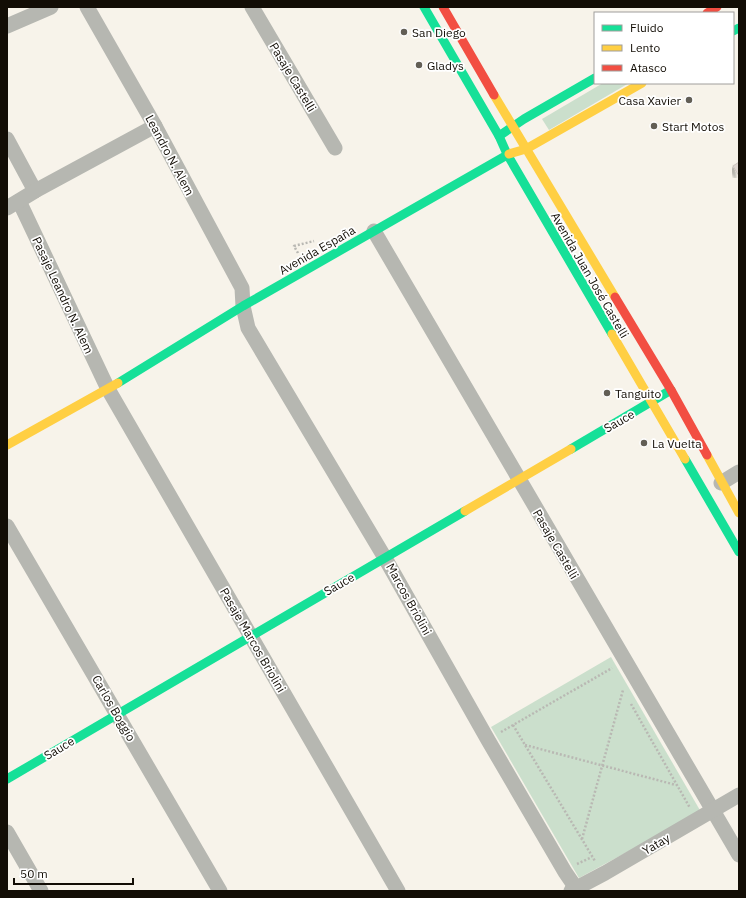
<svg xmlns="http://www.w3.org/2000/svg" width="746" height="898" font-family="'IBM Plex Sans',sans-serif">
	<defs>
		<filter id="shadow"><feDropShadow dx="-3.5" dy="3.5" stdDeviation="1" flood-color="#0004"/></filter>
	</defs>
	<rect width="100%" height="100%" fill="#f7f3ea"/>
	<g fill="#cbdfcc">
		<polygon points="603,83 629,83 549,130 542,119"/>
		<polygon points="611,657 701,812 579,878 491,727"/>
	</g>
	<polygon fill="#ded6d1" stroke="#cac3bd" filter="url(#shadow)" points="739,162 739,176 733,166"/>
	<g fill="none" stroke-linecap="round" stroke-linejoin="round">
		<g stroke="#b9b8b3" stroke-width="2.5" stroke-dasharray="2 2" stroke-linecap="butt">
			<polyline points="298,253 294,246 314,241"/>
			<polyline points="631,704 690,808"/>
			<polyline points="513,725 595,861"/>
			<polyline points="501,732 612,668"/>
			<polyline points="525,745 676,785"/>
			<polyline points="582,839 623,690"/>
			<polyline points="577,864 592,857"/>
		</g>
		<g stroke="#b6b7b1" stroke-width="15">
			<polyline points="87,7 155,126 242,288 243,306 248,328 385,558 488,740 565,872 578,891"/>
			<polyline points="252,7 335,148"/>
			<polyline points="7,26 51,7"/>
			<polyline points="7,139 35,191"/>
			<polyline points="19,201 108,389 398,891"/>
			<polyline points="7,208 35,191 155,126"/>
			<polyline points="374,231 739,855"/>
			<polyline points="721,483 739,472"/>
			<polyline points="7,526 220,891"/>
			<polyline points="7,832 41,891"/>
			<polyline points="571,891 605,873 739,795"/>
		</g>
		<g stroke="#16e098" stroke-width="9">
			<polyline points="424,7 499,136 507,154 612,334"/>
			<polyline points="733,31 739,28"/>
			<polyline points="499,136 524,119 595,78"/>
			<polyline points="118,383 243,306 509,154"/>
			<polyline points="571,449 671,390"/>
			<polyline points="685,459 739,552"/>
			<polyline points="7,779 465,511"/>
		</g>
		<g stroke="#ffcf43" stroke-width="9">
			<polyline points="494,95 615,297"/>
			<polyline points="509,154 526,149 642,83"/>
			<polyline points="612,334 685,459"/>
			<polyline points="7,445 118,383"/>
			<polyline points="707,455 739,513"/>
			<polyline points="465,511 571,449"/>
		</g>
		<g stroke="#f24e42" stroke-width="9">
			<polyline points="443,7 494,95"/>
			<polyline points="707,13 717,7"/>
			<polyline points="615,297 671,390 707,455"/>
		</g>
	</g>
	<g fill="#625e55" stroke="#fff" stroke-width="1.5">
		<circle cx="404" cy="32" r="4"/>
		<circle cx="419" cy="65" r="4"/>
		<circle cx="689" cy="100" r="4"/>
		<circle cx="654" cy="126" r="4"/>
		<circle cx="607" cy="393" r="4"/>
		<circle cx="644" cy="443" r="4"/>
	</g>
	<g text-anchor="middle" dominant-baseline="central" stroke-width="3.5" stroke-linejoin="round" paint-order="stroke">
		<g font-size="12" fill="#120d05" stroke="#fff" text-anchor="start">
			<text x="412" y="32">San Diego</text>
			<text x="427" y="65">Gladys</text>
			<text x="681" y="100" text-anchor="end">Casa Xavier</text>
			<text x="662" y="126">Start Motos</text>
			<text x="615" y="393">Tanguito</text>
			<text x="652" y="443">La Vuelta</text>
		</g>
		<g font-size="12" fill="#120d05" stroke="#fff">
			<text transform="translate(293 77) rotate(59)">Pasaje Castelli</text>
			<text transform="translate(170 155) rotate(62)">Leandro N. Alem</text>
			<text transform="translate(317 250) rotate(-30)">Avenida España</text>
			<text transform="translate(590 275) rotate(60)">Avenida Juan José Castelli</text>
			<text transform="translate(63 295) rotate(65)">Pasaje Leandro N. Alem</text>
			<text transform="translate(619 421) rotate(-30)">Sauce</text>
			<text transform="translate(556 544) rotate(60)">Pasaje Castelli</text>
			<text transform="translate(339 584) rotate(-30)">Sauce</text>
			<text transform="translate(409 599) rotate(61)">Marcos Briolini</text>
			<text transform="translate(253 640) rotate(60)">Pasaje Marcos Briolini</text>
			<text transform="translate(114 708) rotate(60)">Carlos Boggio</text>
			<text transform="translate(59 748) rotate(-31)">Sauce</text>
			<text transform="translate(656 844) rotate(-30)">Yatay</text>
		</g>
	</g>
	<rect width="746" height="898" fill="none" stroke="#120d05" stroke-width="16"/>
	<rect x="594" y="12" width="140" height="72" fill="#ffffff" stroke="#a09e9b"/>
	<rect x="602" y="25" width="20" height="6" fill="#16e098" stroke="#a09e9b"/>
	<text x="630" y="32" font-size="12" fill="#120d05">Fluido</text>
	<rect x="602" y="45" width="20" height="6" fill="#ffcf43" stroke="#a09e9b"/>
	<text x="630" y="52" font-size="12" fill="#120d05">Lento</text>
	<rect x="602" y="65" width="20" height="6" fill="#f24e42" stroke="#a09e9b"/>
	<text x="630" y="72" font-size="12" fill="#120d05">Atasco</text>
	<path d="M14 878v6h119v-6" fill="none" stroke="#120d05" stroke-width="2"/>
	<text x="20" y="878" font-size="12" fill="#120d05" stroke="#ffffff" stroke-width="3" paint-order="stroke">50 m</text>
</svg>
